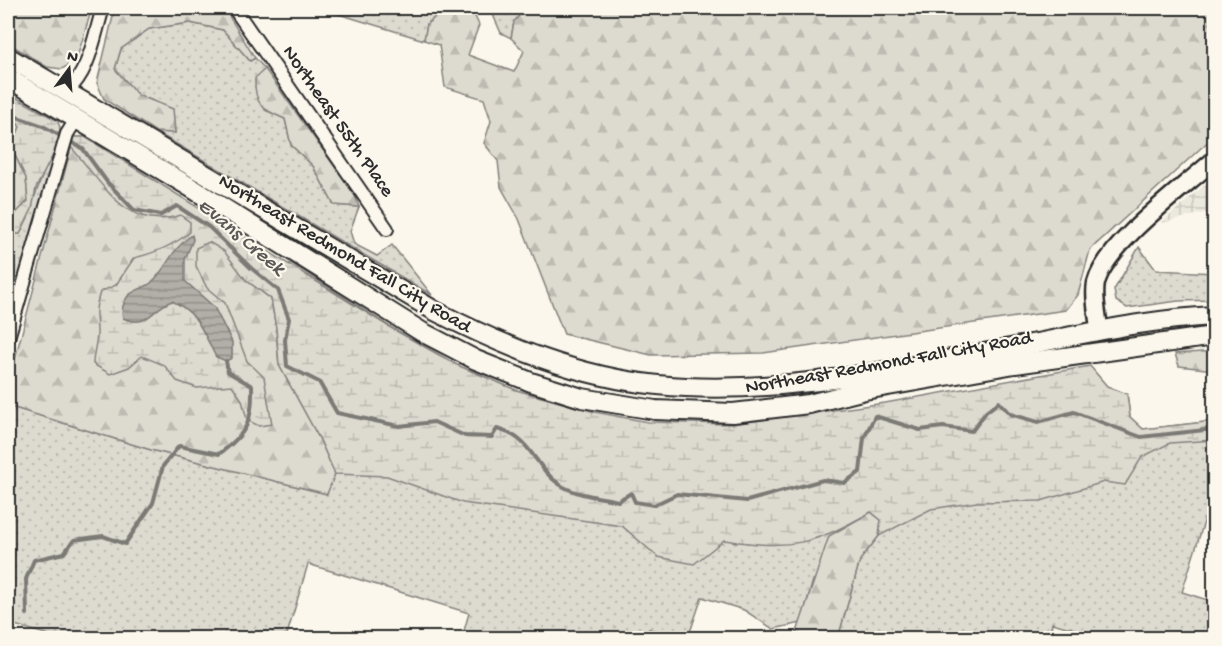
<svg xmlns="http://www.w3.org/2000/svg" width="1222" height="646" font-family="'Gochi Hand',sans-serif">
	<defs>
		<pattern id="industrial-grid" width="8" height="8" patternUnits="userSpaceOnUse" patternTransform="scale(1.5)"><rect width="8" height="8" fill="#ebe8de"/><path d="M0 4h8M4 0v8" fill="none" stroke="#cac7bf"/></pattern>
		<pattern id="grass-dots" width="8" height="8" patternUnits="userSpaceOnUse" patternTransform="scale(1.5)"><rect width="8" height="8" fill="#dddad0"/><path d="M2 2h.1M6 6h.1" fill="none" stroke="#bebbb3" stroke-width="1.8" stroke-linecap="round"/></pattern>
		<pattern id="forest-firs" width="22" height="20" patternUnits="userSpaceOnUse" patternTransform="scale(1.5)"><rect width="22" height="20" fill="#dddad0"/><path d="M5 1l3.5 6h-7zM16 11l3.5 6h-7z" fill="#bebbb3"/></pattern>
		<pattern id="wetland-marsh" width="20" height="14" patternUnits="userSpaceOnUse" patternTransform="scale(1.5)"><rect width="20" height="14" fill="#dddad0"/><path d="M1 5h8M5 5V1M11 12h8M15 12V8" fill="none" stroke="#bebbb3"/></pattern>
		<pattern id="water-rules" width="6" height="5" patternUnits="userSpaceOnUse" patternTransform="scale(1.5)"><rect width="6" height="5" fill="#b1afa7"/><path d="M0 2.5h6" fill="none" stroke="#908f88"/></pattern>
	</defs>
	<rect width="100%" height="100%" fill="#fbf7ec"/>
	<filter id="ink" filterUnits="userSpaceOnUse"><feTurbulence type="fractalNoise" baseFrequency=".0167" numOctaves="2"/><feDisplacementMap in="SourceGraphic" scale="12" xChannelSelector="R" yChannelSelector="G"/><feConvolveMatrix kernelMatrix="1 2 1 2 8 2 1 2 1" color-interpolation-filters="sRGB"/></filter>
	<g filter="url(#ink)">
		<polygon fill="url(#industrial-grid)" points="1214,177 1214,215 1204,213 1161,223"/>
		<g fill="url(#grass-dots)" stroke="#84827e" stroke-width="1.5">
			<polygon points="319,8 446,8 427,24 424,40"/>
			<polygon points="490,8 525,8 514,22 511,38 501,33"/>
			<polygon points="190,23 223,30 250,61 255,58 265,69 255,81 265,110 285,119 291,145 313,166 334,205 359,207 350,231 354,244 377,256 392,245 432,295 156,132 175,133 173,109 138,95 115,69 121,49 149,29"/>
			<path d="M58,145L8,313V234H20C34,204 40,173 58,145Z"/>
			<polygon points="1139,247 1156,270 1214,273 1214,300 1178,301 1127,308 1116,301 1114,290"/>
			<polygon points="291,263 392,328 457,365 516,390 650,433 1127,394 1130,417 1143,429 1214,421 1214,490 1182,592 1214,602 1214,638 1107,638 1052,623 1050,634 1067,638 838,638 860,560 879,536 813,580 801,623 773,629 744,610 702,597 688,638 649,629 647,638 462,638 469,613 308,564 286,638 59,638 8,623 8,406 151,450 327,494 320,440 279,365 271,299 246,280"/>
		</g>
		<g fill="url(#forest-firs)" stroke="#84827e" stroke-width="1.5">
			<polygon points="8,8 92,8 76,61 62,69 47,67 8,43"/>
			<polygon points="115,8 224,8 255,58 250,61 223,30 190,23 149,29 121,49 115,69 138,95 173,109 175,133 156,132 104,99 97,83"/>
			<polygon points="446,8 471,8 479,25 468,55 514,72 524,51 511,38 514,22 525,8 1214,8 1214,136 1090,250 1078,295 1066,310 763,353 651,355 564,334 519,219 501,187 498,161 484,143 491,121 484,99 445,87 439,45 424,40 427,24"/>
			<path d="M265,69L355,195L359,207L334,205L313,166L291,145L285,119C262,109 254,105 255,78Z"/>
			<polygon points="8,109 20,127 11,147 26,178 28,201 14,216 8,214"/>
			<polygon points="74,137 85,137 240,234 246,280 271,299 276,328 279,365 320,440 335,474 327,494 151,450 8,406 8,385"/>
			<polygon points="1214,351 1214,370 1179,366 1175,354"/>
			<polygon points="871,512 881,520 879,536 860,560 838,638 795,638 829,536"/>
		</g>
		<g fill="url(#wetland-marsh)" stroke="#84827e" stroke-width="1.5">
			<polygon points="8,93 58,121 60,128 58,145 36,188 32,209 20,234 8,234 8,214 14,215 28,201 26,178 11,147 20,127 8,109"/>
			<path d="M74,137H85L391,328L457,365L516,390L595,412L648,422L732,424L885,403L1090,366L1107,386L1127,394L1130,417L1143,429L1214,421V440L1170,443L1142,457L1125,485L1104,482L1041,501L977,502L931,509L879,536L881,520L871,512C813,545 791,550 724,540L694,564L658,557L622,526L463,503L387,476L335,474L320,440L279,365L276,328L271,299L246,280L224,251L209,242L196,248V266L207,288L225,303L247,361L264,377L272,424L259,426L247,420L242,400L232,385L197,388L177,381L164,365L142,356L129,367L110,374L93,364C93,353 98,339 97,330C96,310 94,313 100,292L116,285L134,258C155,253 173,246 190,232V222L180,215C126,234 101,180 70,146Z"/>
		</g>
		<path fill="url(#water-rules)" stroke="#7b7a75" stroke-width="1.5" d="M192,235L193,240L185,259V281L214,307L232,342V358L226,361L216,357C203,333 199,313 172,301C150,309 149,329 123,318C121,311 123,302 128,296C135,289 146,288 152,282C167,268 171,249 192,235Z"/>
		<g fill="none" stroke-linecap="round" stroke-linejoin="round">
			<g stroke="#7b7a75" stroke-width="4">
				<path d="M8,110L17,117L43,126L83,149L107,182L134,210L161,215L177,206L209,227L251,268L278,290L289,319L285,340L287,366L319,382L337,413L399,426L434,422L465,436L492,437L497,429C533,438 533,466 559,484C574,495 600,497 618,501L631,493L635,502L654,505L677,494L747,501L823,480L844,483L860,472L864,438L875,416L920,430L943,427L972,431L986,412L999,402L1010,414L1038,422L1074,412L1141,437L1214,429"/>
				<path d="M27,614L26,579L34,560L64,553L74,540L103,536L125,544L153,503L163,466L179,446L219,454C248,433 253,420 252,386L228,372L226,361"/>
			</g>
			<defs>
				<g id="street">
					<polyline points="234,8 387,229"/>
					<path d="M66,92C90,72 94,36 103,8"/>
					<polyline points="8,338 67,134 72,126 80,120"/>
				</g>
				<path id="secondary" d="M1099,329C1098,315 1093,298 1096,283C1106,244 1183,188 1214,160"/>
				<g id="primary">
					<path d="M8,57L435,311C505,347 578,377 658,385C781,397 906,367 1026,345C1089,333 1150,319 1214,316"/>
					<polyline points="8,78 190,187 422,332 476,360 531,382 582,398 655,410 733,413 809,404 865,390 1015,364 1214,336"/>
				</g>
			</defs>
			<use href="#street" stroke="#2b2b2b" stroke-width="16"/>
			<use href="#secondary" stroke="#2b2b2b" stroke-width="21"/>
			<use href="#primary" stroke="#2b2b2b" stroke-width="22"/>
			<use href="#street" stroke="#fbf7ec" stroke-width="12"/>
			<use href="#secondary" stroke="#fbf7ec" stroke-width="16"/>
			<use href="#primary" stroke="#fbf7ec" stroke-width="18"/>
		</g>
	</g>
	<g text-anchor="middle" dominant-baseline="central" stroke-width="4.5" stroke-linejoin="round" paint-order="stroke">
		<g font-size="20" fill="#2b2b2b" stroke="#fbf7ec">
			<text transform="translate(337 122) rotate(55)">Northeast 55th Place</text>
			<text transform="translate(344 255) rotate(31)">Northeast Redmond Fall City Road</text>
			<text transform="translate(889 364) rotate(-10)">Northeast Redmond Fall City Road</text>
		</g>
		<g font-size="21" font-style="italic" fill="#5a5956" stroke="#fbf7ec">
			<text transform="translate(240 238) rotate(40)">Evans Creek</text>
		</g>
	</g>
	<rect width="1222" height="646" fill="none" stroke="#fbf7ec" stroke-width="30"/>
	<rect x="15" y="15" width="1192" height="616" fill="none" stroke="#2b2b2b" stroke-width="2" filter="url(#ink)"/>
	<g transform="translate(69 69) rotate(16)" stroke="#fbf7ec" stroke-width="4.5" paint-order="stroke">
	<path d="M0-4.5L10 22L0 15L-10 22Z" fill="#2b2b2b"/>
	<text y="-9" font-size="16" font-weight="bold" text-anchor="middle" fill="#2b2b2b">N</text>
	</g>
</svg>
